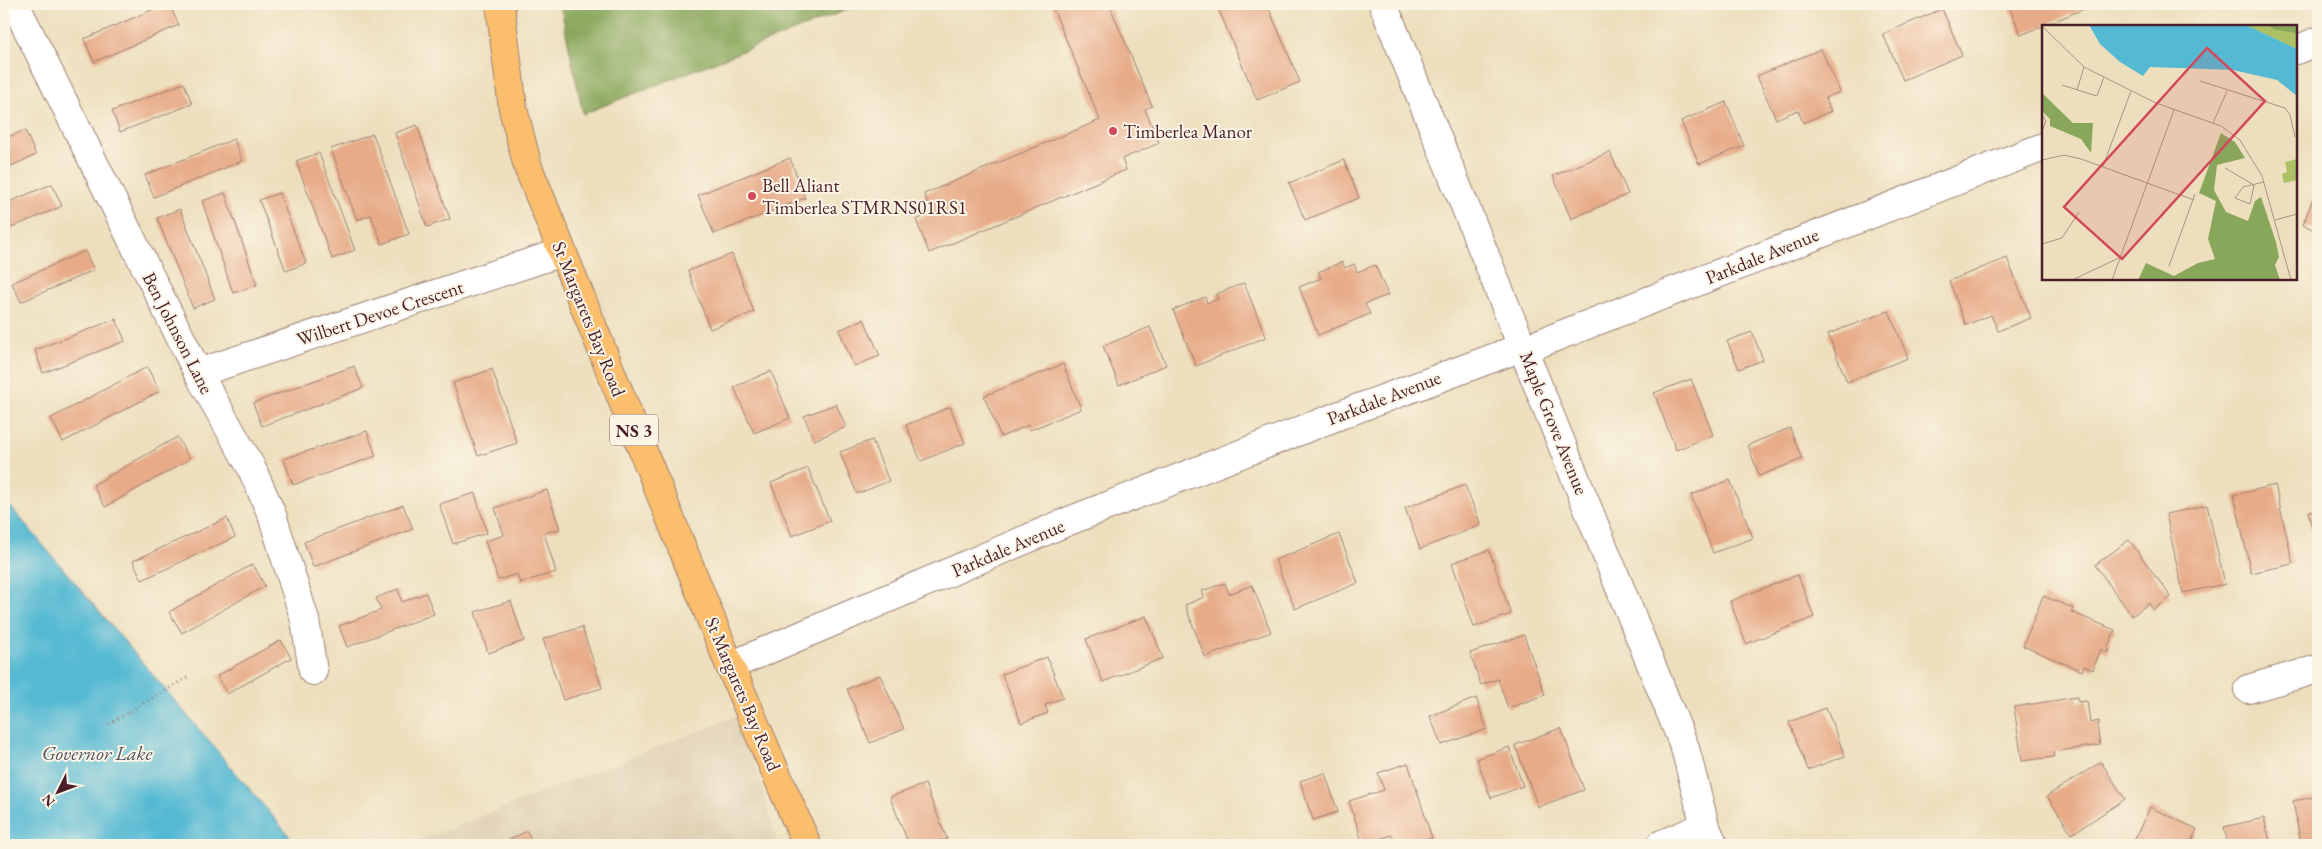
<svg xmlns="http://www.w3.org/2000/svg" width="2322" height="849" font-family="'EB Garamond',serif">
	<rect width="100%" height="100%" fill="#fcf5e5"/>
	<filter id="ink" filterUnits="userSpaceOnUse"><feTurbulence type="fractalNoise" baseFrequency=".02" numOctaves="2"/><feDisplacementMap in="SourceGraphic" scale="10" xChannelSelector="R" yChannelSelector="G"/><feConvolveMatrix kernelMatrix="1 2 1 2 8 2 1 2 1" color-interpolation-filters="sRGB"/></filter>
	<filter id="wash" filterUnits="userSpaceOnUse"><feTurbulence type="fractalNoise" baseFrequency=".0096" numOctaves="4" result="noise"/><feDisplacementMap in="SourceGraphic" scale="20" xChannelSelector="R" yChannelSelector="G"/><feGaussianBlur stdDeviation="1.12" result="paint"/><feColorMatrix in="noise" values="0 0 0 0 0 0 0 0 0 0 0 0 0 0 0 0 0 1.4 0 .05"/><feComposite in="paint" operator="in"/></filter>
	<g filter="url(#wash)">
		<rect width="100%" height="100%" fill="#eddfbd"/>
		<polygon fill="#decfb1" points="742,714 778,845 408,845"/>
		<polygon fill="#89a75b" stroke="#6a6343" points="560,4 862,4 583,114"/>
		<polygon fill="#54b9d3" stroke="#4f6c7f" points="4,499 297,845 4,845"/>
		<g id="blocks">
			<g fill="#e7ab88">
				<polygon points="166,4 169,4 179,25 94,62 84,39"/>
				<polygon points="1051,4 1109,4 1152,106 1145,109 1159,143 1122,159 1126,170 929,253 916,220 932,213 924,194 1100,120"/>
				<polygon points="1228,4 1267,4 1300,82 1257,100 1218,8"/>
				<polygon points="2008,4 2085,4 2086,8 2021,35"/>
				<polygon points="1942,9 1962,55 1903,80 1883,34"/>
				<polygon points="1821,49 1840,92 1825,98 1831,111 1803,123 1798,110 1776,119 1757,76"/>
				<polygon points="4,83 9,97 4,100"/>
				<polygon points="184,83 192,104 120,132 112,111"/>
				<polygon points="1726,102 1744,146 1699,164 1681,121"/>
				<polygon points="417,125 450,219 427,227 395,133"/>
				<polygon points="4,127 8,137 25,130 36,155 4,169"/>
				<polygon points="373,134 409,234 382,244 371,215 357,220 331,149"/>
				<polygon points="234,139 242,161 154,197 145,175"/>
				<polygon points="1610,152 1628,194 1571,219 1553,176"/>
				<polygon points="319,153 355,250 332,259 296,161"/>
				<polygon points="790,158 805,198 714,234 698,195"/>
				<polygon points="1344,160 1359,198 1305,220 1289,183"/>
				<polygon points="52,184 62,206 4,231 4,204"/>
				<polygon points="2318,185 2318,231 2303,225"/>
				<polygon points="225,193 257,285 233,293 202,201"/>
				<polygon points="279,193 306,263 286,271 259,200"/>
				<polygon points="180,209 215,299 193,308 157,218"/>
				<polygon points="85,251 94,270 21,302 12,283"/>
				<polygon points="732,254 754,312 710,329 688,271"/>
				<polygon points="2007,258 2031,318 1998,331 1991,315 1966,325 1949,281"/>
				<polygon points="1342,262 1345,268 1354,264 1357,272 1375,265 1388,295 1365,304 1370,314 1318,335 1299,287 1321,278 1318,272"/>
				<polygon points="1244,283 1266,337 1196,366 1173,310 1205,297 1207,303 1218,299 1216,294"/>
				<polygon points="1889,311 1908,358 1847,382 1828,334"/>
				<polygon points="116,319 125,341 43,373 35,350"/>
				<polygon points="864,319 880,356 854,366 839,330"/>
				<polygon points="1150,327 1166,365 1119,385 1103,346"/>
				<polygon points="1752,332 1763,360 1739,369 1727,341"/>
				<polygon points="1063,364 1081,409 1030,430 1029,425 1001,437 984,396"/>
				<polygon points="354,366 363,388 262,426 253,403"/>
				<polygon points="147,367 160,391 63,442 51,418"/>
				<polygon points="492,369 517,443 478,456 453,383"/>
				<polygon points="771,371 790,418 754,433 734,387"/>
				<polygon points="1691,379 1713,435 1676,450 1654,393"/>
				<polygon points="836,404 846,427 814,440 804,416"/>
				<polygon points="950,407 965,443 921,461 906,425"/>
				<polygon points="1790,428 1802,459 1759,476 1748,445"/>
				<polygon points="367,431 376,456 293,485 284,459"/>
				<polygon points="177,437 190,459 105,507 93,485"/>
				<polygon points="872,440 889,481 857,494 840,452"/>
				<polygon points="808,468 830,521 792,536 771,483"/>
				<polygon points="1730,480 1753,538 1713,553 1691,495"/>
				<polygon points="1465,485 1481,525 1420,549 1405,508"/>
				<polygon points="2275,485 2293,564 2251,573 2234,495"/>
				<polygon points="547,490 560,529 544,533 556,572 520,583 517,574 498,580 485,541 504,535 495,508"/>
				<polygon points="475,493 487,533 453,544 439,504"/>
				<polygon points="403,505 413,529 313,567 304,542"/>
				<polygon points="2207,505 2225,584 2183,593 2166,514"/>
				<polygon points="2318,510 2318,552 2308,512"/>
				<polygon points="227,518 235,537 142,580 133,561"/>
				<polygon points="1339,534 1358,583 1295,609 1275,560"/>
				<polygon points="2129,540 2171,597 2153,610 2149,603 2132,616 2095,565"/>
				<polygon points="1489,550 1511,614 1474,627 1452,563"/>
				<polygon points="253,564 265,586 182,633 169,612"/>
				<polygon points="1798,575 1814,617 1746,644 1730,601"/>
				<polygon points="1225,583 1229,594 1252,585 1271,632 1205,657 1185,605 1204,597 1202,591"/>
				<polygon points="398,589 402,602 426,593 434,614 347,647 339,626 381,610 376,598"/>
				<polygon points="2043,596 2073,608 2071,612 2115,630 2107,649 2110,650 2108,653 2101,649 2093,670 2084,666 2082,671 2023,646"/>
				<polygon points="511,601 524,641 488,653 475,612"/>
				<polygon points="1146,616 1163,658 1103,682 1086,639"/>
				<polygon points="582,627 602,688 563,700 543,639"/>
				<polygon points="1524,635 1545,695 1508,708 1498,679 1481,685 1470,653"/>
				<polygon points="281,640 291,658 227,694 217,676"/>
				<polygon points="1047,657 1063,698 1045,705 1048,713 1021,723 1002,674"/>
				<polygon points="880,675 904,729 870,743 847,689"/>
				<polygon points="2077,697 2078,702 2087,701 2090,723 2099,721 2099,725 2097,725 2100,745 2053,752 2054,757 2022,761 2014,707"/>
				<polygon points="1476,698 1487,729 1441,745 1430,716"/>
				<polygon points="1826,708 1845,756 1808,770 1789,722"/>
				<polygon points="1561,728 1584,790 1538,807 1515,745"/>
				<polygon points="1509,747 1523,786 1491,798 1477,759"/>
				<polygon points="2101,762 2125,799 2072,834 2047,796"/>
				<polygon points="1408,763 1432,838 1409,845 1396,845 1392,835 1363,844 1349,801 1384,790 1378,773"/>
				<polygon points="1325,773 1338,812 1313,820 1300,781"/>
				<polygon points="925,784 947,839 930,845 909,845 890,797"/>
				<polygon points="2318,796 2318,845 2301,845 2293,801"/>
				<polygon points="2150,807 2197,829 2190,845 2132,845"/>
				<polygon points="2264,818 2271,845 2228,845 2224,827"/>
				<polygon points="527,831 534,845 499,845"/>
			</g>
		</g>
	</g>
	<g filter="url(#ink)">
		<use href="#blocks" fill-opacity="0" stroke="#9c7f74" stroke-width="1"/>
		<g fill="none" stroke-linecap="round" stroke-linejoin="round">
			<defs>
				<g id="street">
					<polyline points="15,4 198,373 251,467 272,515 305,620 313,671"/>
					<polyline points="1383,4 1685,748 1705,826 1714,845"/>
					<polyline points="2296,50 2318,41"/>
					<polyline points="198,373 562,252"/>
					<polyline points="730,666 1069,521 1348,412 1517,349 1525,349 2043,147"/>
					<polyline points="2248,689 2318,669"/>
					<polyline points="1660,845 1705,826"/>
				</g>
				<polyline id="primary" points="500,4 513,109 528,167 730,666 807,845"/>
			</defs>
			<use href="#street" stroke="#9c7f74" stroke-width="30"/>
			<use href="#primary" stroke="#9c7f74" stroke-width="30"/>
			<polyline stroke="#9c7f74" stroke-width="3" stroke-dasharray="1 4" stroke-linecap="butt" points="109,724 190,676"/>
			<use href="#street" stroke="#fff" stroke-width="28"/>
			<use href="#primary" stroke="#fabe6d" stroke-width="28"/>
		</g>
	</g>
	<g fill="#d1495b" stroke="#fcf5e5" stroke-width="2">
		<circle cx="1113" cy="131" r="5"/>
		<circle cx="752" cy="196" r="5"/>
	</g>
	<g text-anchor="middle" dominant-baseline="central" stroke-width="4" stroke-linejoin="round" paint-order="stroke">
		<rect fill="#fcf5e5" stroke="#7f5f63" stroke-width="1" x="610" y="414.5" width="48" height="31" rx="4"/>
		<g font-size="18" font-weight="bold" fill="#4a1f2b">
			<text x="634" y="430">NS 3</text>
		</g>
		<g font-size="19" fill="#4a1f2b" stroke="#fcf5e5" text-anchor="start">
			<text x="1123" y="131">Timberlea Manor</text>
			<text x="762" y="185">Bell Aliant<tspan x="762" dy="22">Timberlea STMRNS01RS1</tspan></text>
		</g>
		<g font-size="19" fill="#4a1f2b" stroke="#fcf5e5">
			<text transform="translate(1762 256) rotate(-22)">Parkdale Avenue</text>
			<text transform="translate(380 313) rotate(-18)">Wilbert Devoe Crescent</text>
			<text transform="translate(589 319) rotate(68)">St Margarets Bay Road</text>
			<text transform="translate(178 333) rotate(63)">Ben Johnson Lane</text>
			<text transform="translate(1384 398) rotate(-21)">Parkdale Avenue</text>
			<text transform="translate(1554 423) rotate(68)">Maple Grove Avenue</text>
			<text transform="translate(1008 548) rotate(-23)">Parkdale Avenue</text>
			<text transform="translate(743 694) rotate(67)">St Margarets Bay Road</text>
		</g>
		<g font-size="20" font-style="italic" fill="#4e5566" stroke="#fcf5e5">
			<text x="97" y="753">Governor Lake</text>
		</g>
	</g>
	<g transform="translate(2042 25)">
		<rect width="255" height="255" fill="#eddfbd"/>
		<path d="M204,0H235L255,8V24ZM255,134V155L242,158L240,149L245,147L243,137Z" fill="#acc166"/>
		<path d="M226,0H255V8L233,5ZM0,68L31,98H51L49,128L39,114L8,101V94L0,86ZM179,108L193,117L203,133L175,140L172,165L184,187L206,196L213,176L219,172L234,217L237,232L233,240L238,255H96L104,238L132,251L156,238L173,234L166,214L174,176L157,168Z" fill="#89a75b"/>
		<path d="M47,0H204L255,24V71L235,55L191,45L108,42L101,51L78,37L58,19Z" fill="#54b9d3"/>
		<path fill="none" stroke="#ac9283" stroke-width="1" d="M0,1L42,42L114,78L179,101L198,115L220,151L249,255M158,56L243,83L248,90L253,112M20,60L55,71L62,52M35,65L42,42M0,90L4,96L0,106M171,98L185,66M0,135L22,130L39,134L152,175M61,141L89,66M183,143L212,160M212,160L208,179L193,173L201,162L222,157M233,195L255,189M0,219L20,213L37,187M127,241L153,169M30,255L77,233M70,255L132,85"/>
		<path fill="#d1495b" fill-opacity="0.15" stroke="#d1495b" stroke-width="2.5" d="M165,23L223,76L80,234L22,182Z"/>
		<rect width="255" height="255" fill="none" stroke="#4a1f2b" stroke-width="2.5"/>
	</g>
	<rect width="2322" height="849" fill="none" stroke="#fcf5e5" stroke-width="20"/>
	<g transform="translate(58 792) rotate(228)" stroke="#fcf5e5" stroke-width="4" paint-order="stroke">
	<path d="M0-4L9 19L0 12L-9 19Z" fill="#4a1f2b"/>
	<text y="-8" font-size="14" font-weight="bold" text-anchor="middle" fill="#4a1f2b">N</text>
	</g>
</svg>
